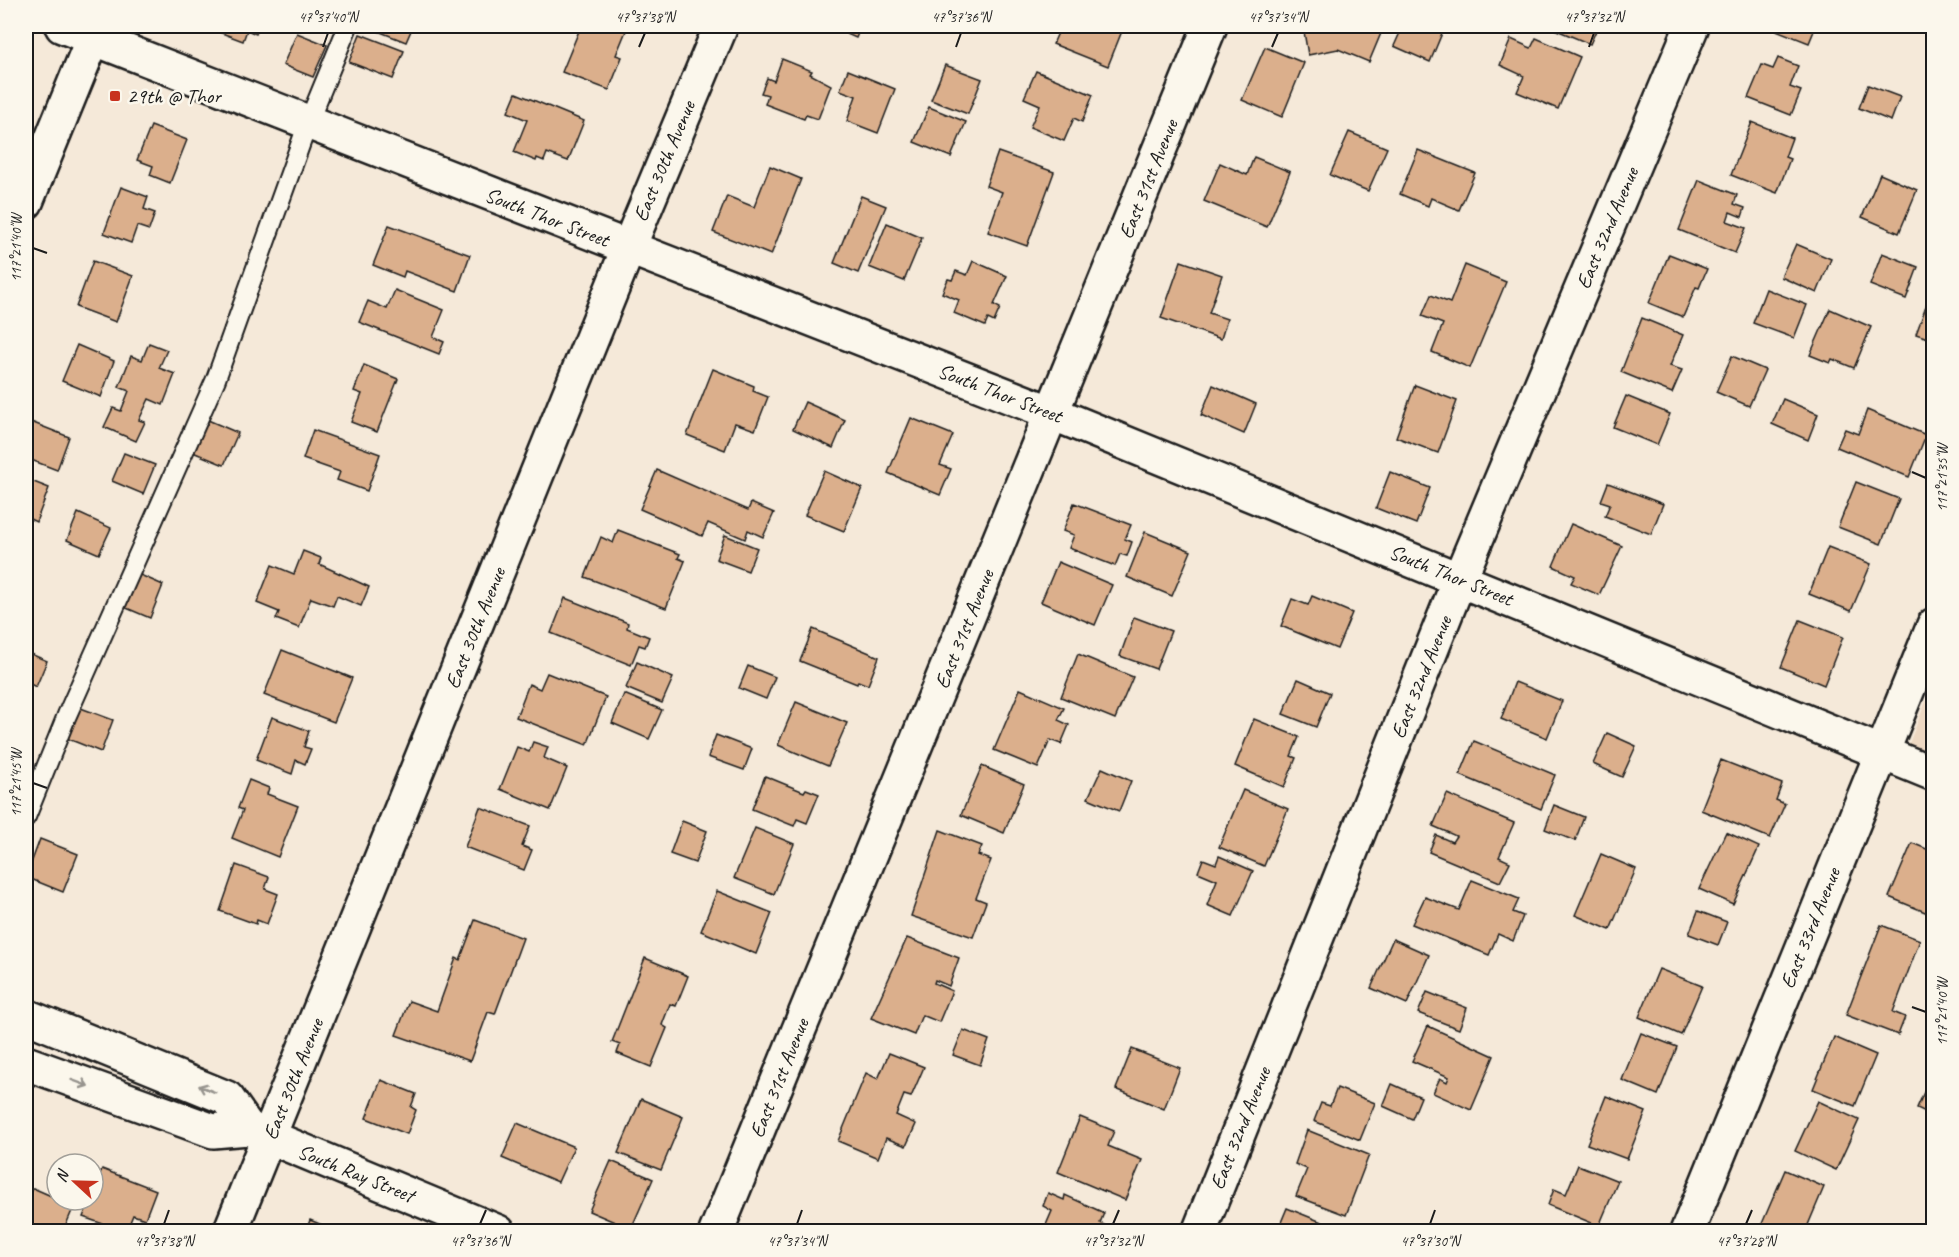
<svg xmlns="http://www.w3.org/2000/svg" width="1959" height="1257" font-family="Caveat,sans-serif">
	<rect width="100%" height="100%" fill="#f5e9d9"/>
	<filter id="ink" filterUnits="userSpaceOnUse"><feTurbulence type="fractalNoise" baseFrequency=".0167" numOctaves="2"/><feDisplacementMap in="SourceGraphic" scale="12" xChannelSelector="R" yChannelSelector="G"/><feConvolveMatrix kernelMatrix="1 2 1 2 8 2 1 2 1" color-interpolation-filters="sRGB"/></filter>
	<g filter="url(#ink)">
		<polygon fill="#edd8c2" points="1933,684 1933,757 1908,746"/>
		<g fill="#dbaf8c" stroke="#1c1c1c" stroke-width="1.5">
			<polygon points="203,26 260,26 256,34 247,30 243,41"/>
			<polygon points="365,26 413,26 406,42"/>
			<polygon points="581,26 628,26 616,55 622,57 609,90 562,72"/>
			<polygon points="829,26 861,26 856,38"/>
			<polygon points="1061,26 1124,26 1108,66 1053,44"/>
			<polygon points="1303,26 1384,26 1369,62 1338,49 1308,55"/>
			<polygon points="1403,26 1445,26 1430,62 1394,46"/>
			<polygon points="1547,26 1598,26 1590,44"/>
			<polygon points="1766,26 1816,26 1809,43"/>
			<polygon points="297,33 327,45 313,77 283,65"/>
			<polygon points="360,34 404,51 393,79 349,62"/>
			<polygon points="1536,38 1580,57 1558,109 1517,92 1524,76 1500,65 1511,39 1531,48"/>
			<polygon points="1265,47 1304,63 1282,117 1242,100"/>
			<polygon points="1778,58 1798,66 1790,87 1801,91 1791,115 1748,98 1762,65 1773,69"/>
			<polygon points="782,59 812,71 810,74 831,85 818,119 806,115 804,119 765,104 768,95 761,93 767,78 774,81"/>
			<polygon points="945,65 982,79 968,114 931,100"/>
			<polygon points="848,70 895,89 878,133 847,121 856,96 840,90"/>
			<polygon points="1036,71 1093,95 1082,122 1074,118 1064,141 1030,127 1040,105 1024,98"/>
			<polygon points="1868,85 1900,97 1891,121 1859,108"/>
			<polygon points="516,93 584,121 568,161 547,153 544,161 537,158 536,161 514,152 527,120 508,112"/>
			<polygon points="929,107 966,122 951,157 914,142"/>
			<polygon points="1752,122 1792,138 1785,157 1790,159 1777,193 1731,175"/>
			<polygon points="151,126 187,140 170,183 150,175 153,166 137,160"/>
			<polygon points="1349,132 1387,148 1368,191 1330,175"/>
			<polygon points="1418,150 1475,173 1459,210 1431,198 1428,206 1400,194"/>
			<polygon points="998,152 1054,172 1027,246 988,232 1002,192 986,186"/>
			<polygon points="1254,157 1290,172 1267,227 1204,201 1220,163 1247,175"/>
			<polygon points="770,166 801,179 771,255 713,232 727,196 754,207"/>
			<polygon points="1880,174 1917,190 1899,233 1862,217"/>
			<polygon points="1699,180 1737,195 1734,204 1745,208 1742,217 1730,212 1727,221 1746,228 1735,253 1679,230"/>
			<polygon points="121,187 148,197 144,209 155,213 149,230 137,226 131,243 104,233"/>
			<polygon points="861,196 886,206 858,273 834,263"/>
			<polygon points="887,223 922,238 904,281 869,267"/>
			<polygon points="389,225 470,255 457,291 405,271 403,277 373,265"/>
			<polygon points="1796,244 1831,259 1817,293 1781,277"/>
			<polygon points="1882,253 1918,267 1906,299 1870,285"/>
			<polygon points="1669,254 1707,269 1699,288 1696,287 1683,317 1649,303"/>
			<polygon points="93,261 133,276 116,322 76,307"/>
			<polygon points="973,261 1007,276 994,305 1000,308 994,322 988,319 985,326 954,313 959,300 942,293 948,279 952,280 956,271 967,275"/>
			<polygon points="1181,261 1222,275 1209,313 1227,319 1221,339 1161,318"/>
			<polygon points="1465,265 1506,282 1470,368 1432,352 1443,324 1422,316 1431,295 1450,303"/>
			<polygon points="1766,289 1807,305 1794,338 1753,323"/>
			<polygon points="395,290 444,310 433,337 444,342 439,354 359,322 368,301 387,309"/>
			<polygon points="1931,293 1934,294 1934,340 1916,334"/>
			<polygon points="1830,309 1871,327 1854,368 1832,359 1830,363 1810,355"/>
			<polygon points="1642,318 1683,335 1670,366 1682,370 1672,393 1621,372"/>
			<polygon points="149,343 167,350 159,368 175,374 163,405 149,399 139,420 145,422 136,441 104,427 113,408 121,411 129,391 119,387 131,356 142,360"/>
			<polygon points="77,345 114,361 101,397 62,381"/>
			<polygon points="1732,356 1765,370 1749,406 1716,392"/>
			<polygon points="364,365 398,379 377,432 351,422 362,394 354,391"/>
			<polygon points="713,369 754,386 753,391 768,397 755,430 735,423 725,450 687,435"/>
			<polygon points="1213,385 1256,404 1244,434 1201,415"/>
			<polygon points="1415,385 1457,401 1438,453 1396,437"/>
			<polygon points="1626,396 1670,414 1657,445 1613,427"/>
			<polygon points="1783,399 1818,414 1808,440 1772,424"/>
			<polygon points="805,402 845,420 833,448 793,429"/>
			<polygon points="1867,410 1926,435 1909,477 1837,447 1845,429 1858,434"/>
			<polygon points="201,417 238,433 224,465 188,450"/>
			<polygon points="911,418 953,435 940,465 951,469 940,495 888,473"/>
			<polygon points="26,420 69,437 57,470 26,458"/>
			<polygon points="313,430 380,454 367,491 337,480 340,472 303,459"/>
			<polygon points="124,453 155,465 143,494 112,481"/>
			<polygon points="657,470 748,510 751,503 774,513 763,537 748,530 745,539 708,523 702,536 640,509"/>
			<polygon points="824,471 862,488 844,531 805,515"/>
			<polygon points="1390,472 1430,488 1416,524 1376,508"/>
			<polygon points="26,479 49,488 36,522 26,517"/>
			<polygon points="1856,482 1899,499 1881,544 1838,527"/>
			<polygon points="1608,483 1663,504 1651,534 1605,516 1610,504 1601,501"/>
			<polygon points="1074,503 1131,525 1125,539 1132,542 1127,556 1120,554 1115,566 1069,548 1074,535 1063,531"/>
			<polygon points="78,513 111,528 99,554 67,540"/>
			<polygon points="1571,524 1622,546 1599,595 1571,583 1575,576 1553,566"/>
			<polygon points="618,530 680,554 678,558 685,561 666,608 585,577 601,537 613,543"/>
			<polygon points="1145,532 1191,551 1172,596 1127,577"/>
			<polygon points="725,535 757,548 748,571 716,559"/>
			<polygon points="1828,547 1871,564 1851,611 1809,594"/>
			<polygon points="303,551 321,558 319,564 369,587 361,606 337,596 333,606 311,598 299,628 276,619 279,612 257,603 272,565 294,574"/>
			<polygon points="1058,562 1112,585 1095,625 1041,602"/>
			<polygon points="131,571 163,585 150,618 117,604"/>
			<polygon points="1312,596 1352,613 1337,649 1281,626 1292,599 1308,605"/>
			<polygon points="565,598 628,623 627,628 649,637 645,647 639,645 631,665 551,633"/>
			<polygon points="1134,617 1171,631 1156,669 1120,656"/>
			<polygon points="1800,620 1843,637 1824,685 1781,667"/>
			<polygon points="813,629 879,657 868,685 858,681 857,684 800,661"/>
			<polygon points="282,650 352,678 334,722 264,695"/>
			<polygon points="26,652 47,661 36,687 26,682"/>
			<polygon points="1078,654 1133,677 1115,719 1061,697"/>
			<polygon points="637,662 673,678 662,703 626,688"/>
			<polygon points="748,666 775,677 766,699 739,688"/>
			<polygon points="547,673 606,697 587,745 516,717 529,684 540,689"/>
			<polygon points="1298,679 1330,693 1316,727 1283,714"/>
			<polygon points="1515,682 1562,701 1547,738 1501,719"/>
			<polygon points="1020,689 1064,708 1058,720 1069,725 1061,744 1050,740 1038,768 994,750"/>
			<polygon points="624,694 662,710 649,739 612,723"/>
			<polygon points="796,702 847,723 828,766 778,745"/>
			<polygon points="78,707 113,720 101,752 66,738"/>
			<polygon points="272,717 309,731 304,747 311,749 305,764 296,760 292,774 256,760"/>
			<polygon points="1254,719 1299,737 1291,756 1296,758 1284,787 1235,766"/>
			<polygon points="1607,733 1636,746 1622,777 1593,764"/>
			<polygon points="716,735 752,749 744,770 708,757"/>
			<polygon points="1474,741 1555,775 1541,809 1460,775"/>
			<polygon points="533,742 548,747 544,758 567,768 550,810 500,789 517,747 529,752"/>
			<polygon points="1721,760 1782,784 1776,800 1785,804 1770,838 1701,810"/>
			<polygon points="982,766 1024,784 1004,833 961,815"/>
			<polygon points="1102,768 1131,781 1119,811 1088,798"/>
			<polygon points="765,776 804,792 806,789 819,794 807,823 797,819 794,826 752,809"/>
			<polygon points="249,780 269,788 267,794 298,806 278,857 232,838 243,810 238,808"/>
			<polygon points="1243,790 1288,809 1264,866 1219,847"/>
			<polygon points="1447,794 1514,823 1499,857 1510,862 1500,882 1429,852 1436,835 1452,842 1456,836 1433,826"/>
			<polygon points="1554,805 1584,817 1575,841 1545,829"/>
			<polygon points="480,807 530,826 522,846 532,850 524,870 465,847"/>
			<polygon points="682,821 707,831 695,863 670,854"/>
			<polygon points="755,828 794,844 774,894 734,878"/>
			<polygon points="940,830 982,846 978,855 991,860 976,898 986,902 973,937 911,916"/>
			<polygon points="1726,832 1759,847 1733,904 1699,889"/>
			<polygon points="40,839 78,854 63,892 26,877"/>
			<polygon points="1912,843 1934,852 1934,905 1930,914 1889,897"/>
			<polygon points="1601,854 1636,869 1610,930 1575,915"/>
			<polygon points="1219,856 1253,871 1233,916 1207,905 1217,880 1198,872 1203,859 1216,864"/>
			<polygon points="236,865 269,877 265,889 278,894 267,924 257,920 256,924 220,911"/>
			<polygon points="1472,880 1519,899 1513,912 1523,916 1513,941 1498,934 1489,955 1412,924 1425,897 1459,910"/>
			<polygon points="717,891 772,913 756,954 701,931"/>
			<polygon points="1698,911 1727,922 1718,945 1689,934"/>
			<polygon points="475,920 523,938 495,1014 488,1012 470,1061 396,1035 409,1001 437,1011 456,958 460,960"/>
			<polygon points="1881,925 1920,940 1893,1012 1905,1017 1898,1035 1846,1015"/>
			<polygon points="907,938 959,958 949,986 935,980 934,983 952,991 939,1022 922,1015 914,1035 871,1018"/>
			<polygon points="1393,939 1429,955 1407,1004 1371,988"/>
			<polygon points="645,958 688,976 676,1006 670,1004 662,1025 667,1028 651,1067 617,1053 620,1045 612,1042"/>
			<polygon points="1659,969 1702,986 1681,1035 1639,1017"/>
			<polygon points="1427,992 1467,1008 1459,1029 1418,1013"/>
			<polygon points="1428,1026 1494,1056 1471,1110 1433,1093 1440,1078 1447,1082 1449,1077 1412,1061"/>
			<polygon points="963,1030 989,1040 980,1065 953,1055"/>
			<polygon points="1641,1033 1677,1047 1658,1095 1622,1080"/>
			<polygon points="1834,1037 1876,1055 1855,1106 1813,1089"/>
			<polygon points="1132,1049 1180,1068 1164,1109 1116,1089"/>
			<polygon points="889,1053 924,1067 911,1097 904,1095 896,1115 916,1124 906,1146 886,1138 878,1158 838,1141 866,1073 878,1079"/>
			<polygon points="1932,1074 1934,1075 1934,1116 1917,1108"/>
			<polygon points="381,1080 416,1094 411,1107 416,1110 407,1134 366,1118"/>
			<polygon points="1392,1084 1421,1097 1412,1119 1383,1106"/>
			<polygon points="1337,1088 1375,1103 1360,1140 1314,1121 1321,1103 1330,1106"/>
			<polygon points="1606,1096 1646,1112 1627,1159 1587,1144"/>
			<polygon points="641,1099 683,1117 661,1170 618,1153"/>
			<polygon points="1818,1101 1859,1120 1836,1170 1795,1151"/>
			<polygon points="1080,1117 1114,1131 1108,1146 1142,1160 1125,1200 1058,1172"/>
			<polygon points="517,1123 574,1147 558,1182 502,1158"/>
			<polygon points="1307,1130 1369,1155 1346,1215 1296,1196 1307,1169 1295,1164"/>
			<polygon points="611,1161 653,1179 631,1229 589,1211"/>
			<polygon points="1578,1165 1618,1181 1599,1226 1548,1205 1554,1189 1566,1194"/>
			<polygon points="102,1169 156,1190 145,1219 133,1215 126,1232 83,1217 90,1200 93,1200 93,1191"/>
			<polygon points="1785,1170 1824,1187 1805,1232 1774,1232 1761,1226"/>
			<polygon points="33,1188 74,1206 63,1232 32,1232 26,1229 26,1204"/>
			<polygon points="1048,1193 1064,1200 1065,1195 1104,1213 1100,1223 1108,1227 1106,1232 1043,1232 1052,1211 1043,1206"/>
			<polygon points="1287,1208 1329,1225 1326,1232 1277,1232"/>
			<polygon points="310,1220 339,1232 306,1231"/>
		</g>
		<g fill="none" stroke-linecap="round" stroke-linejoin="round">
			<defs>
				<polyline id="service" points="26,817 67,715 216,379 308,123 348,26"/>
				<g id="minor">
					<polyline points="62,26 1052,413 1934,774"/>
					<polyline points="230,1232 628,249 721,26"/>
					<polyline points="716,1232 1210,26"/>
					<polyline points="1199,1232 1460,578 1692,26"/>
					<polyline points="1687,1232 1934,625"/>
				</g>
				<g id="tertiary">
					<polyline points="26,202 98,26"/>
					<polyline points="26,1016 227,1098 248,1128"/>
					<polyline points="26,1063 213,1131 248,1128 498,1232"/>
				</g>
			</defs>
			<use href="#service" stroke="#1c1c1c" stroke-width="22"/>
			<use href="#minor" stroke="#1c1c1c" stroke-width="38"/>
			<use href="#tertiary" stroke="#1c1c1c" stroke-width="38"/>
			<use href="#service" stroke="#fbf7ec" stroke-width="18"/>
			<use href="#minor" stroke="#fbf7ec" stroke-width="33"/>
			<use href="#tertiary" stroke="#fbf7ec" stroke-width="33"/>
		</g>
		<defs><path id="oneway-shaft" d="M-6 0H5M1.5-3L5.5 0L1.5 3" fill="none" stroke-width="1.6" stroke-linecap="round" stroke-linejoin="round" transform="scale(1.5)"/></defs>
		<g stroke="#97948e">
			<use href="#oneway-shaft" transform="translate(80 1083) rotate(20)"/>
			<use href="#oneway-shaft" transform="translate(207 1089) rotate(-158)"/>
		</g>
	</g>
	<path fill="none" stroke="#1c1c1c" stroke-width="2" d="M323,47L328,33M639,47L645,33M956,47L961,33M1272,47L1278,33M1589,47L1594,33M33,248L47,253M1912,472L1926,478M33,783L47,788M1912,1007L1926,1012M164,1224L169,1210M480,1224L486,1210M797,1224L802,1210M1113,1224L1119,1210M1430,1224L1435,1210M1746,1224L1752,1210"/>
	<rect fill="#c8321e" stroke="#fbf7ec" stroke-width="2" x="109" y="90" width="12" height="12" rx="3"/>
	<g text-anchor="middle" dominant-baseline="central" stroke-width="5" stroke-linejoin="round" paint-order="stroke">
		<g font-size="21" fill="#1c1c1c" stroke="#fbf7ec" text-anchor="start">
			<text x="127" y="96">29th @ Thor</text>
		</g>
		<g font-size="21" fill="#1c1c1c" stroke="#fbf7ec">
			<text transform="translate(664 161) rotate(-67)">East 30th Avenue</text>
			<text transform="translate(1148 179) rotate(-68)">East 31st Avenue</text>
			<text transform="translate(547 217) rotate(21)">South Thor Street</text>
			<text transform="translate(1607 228) rotate(-67)">East 32nd Avenue</text>
			<text transform="translate(1000 393) rotate(21)">South Thor Street</text>
			<text transform="translate(1451 575) rotate(22)">South Thor Street</text>
			<text transform="translate(475 628) rotate(-68)">East 30th Avenue</text>
			<text transform="translate(964 629) rotate(-68)">East 31st Avenue</text>
			<text transform="translate(1421 677) rotate(-68)">East 32nd Avenue</text>
			<text transform="translate(1810 928) rotate(-68)">East 33rd Avenue</text>
			<text transform="translate(779 1078) rotate(-68)">East 31st Avenue</text>
			<text transform="translate(293 1079) rotate(-68)">East 30th Avenue</text>
			<text transform="translate(1240 1128) rotate(-68)">East 32nd Avenue</text>
			<text transform="translate(356 1173) rotate(22)">South Ray Street</text>
		</g>
	</g>
	<rect width="1959" height="1257" fill="none" stroke="#fbf7ec" stroke-width="66"/>
	<g transform="translate(75 1182) rotate(292)"><circle r="28" fill="#fbf7ec" stroke="#a29f99" stroke-width="1.5"/>
	<path d="M0-4.5L10 22L0 15L-10 22Z" fill="#c8321e"/>
	<text y="-9" font-size="16" font-weight="bold" text-anchor="middle" fill="#1c1c1c">N</text>
	</g>
	<rect x="33" y="33" width="1893" height="1191" fill="none" stroke="#1c1c1c" stroke-width="2"/>
	<g font-size="15" text-anchor="middle" fill="#1c1c1c">
		<text x="328" y="22">47°37'40"N</text>
		<text x="645" y="22">47°37'38"N</text>
		<text x="961" y="22">47°37'36"N</text>
		<text x="1278" y="22">47°37'34"N</text>
		<text x="1594" y="22">47°37'32"N</text>
		<text transform="translate(16 248) rotate(-90)" y="5">117°21'40"W</text>
		<text transform="translate(1942 478) rotate(-90)" y="5">117°21'35"W</text>
		<text transform="translate(16 783) rotate(-90)" y="5">117°21'45"W</text>
		<text transform="translate(1942 1012) rotate(-90)" y="5">117°21'40"W</text>
		<text x="164" y="1246">47°37'38"N</text>
		<text x="480" y="1246">47°37'36"N</text>
		<text x="797" y="1246">47°37'34"N</text>
		<text x="1113" y="1246">47°37'32"N</text>
		<text x="1430" y="1246">47°37'30"N</text>
		<text x="1746" y="1246">47°37'28"N</text>
	</g>
</svg>
